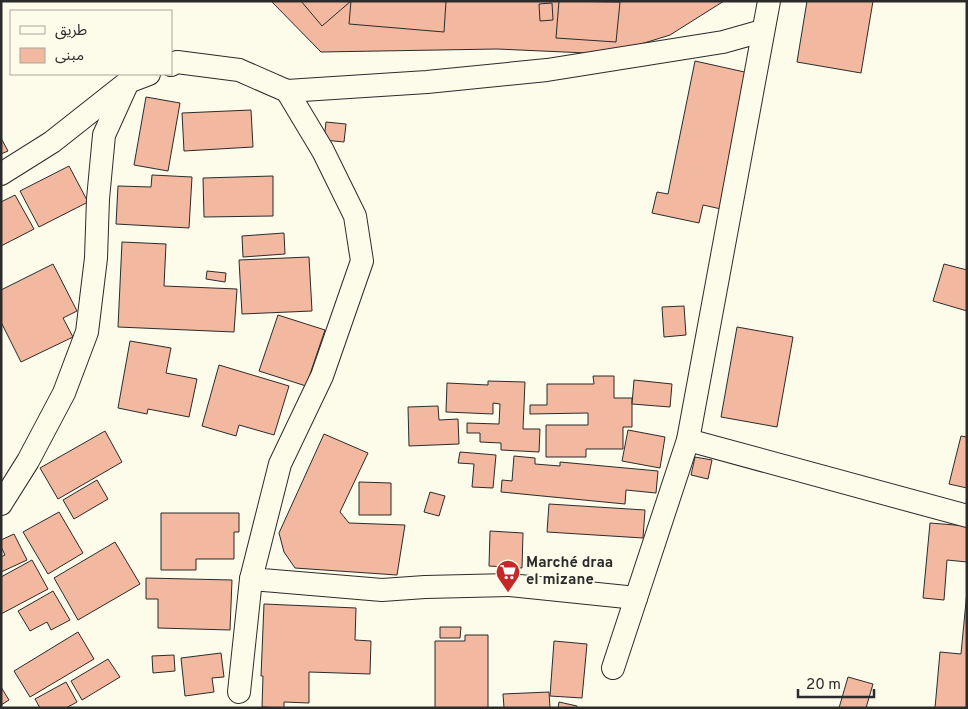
<svg xmlns="http://www.w3.org/2000/svg" width="968" height="709" font-family="Overpass,'Noto Sans Arabic',sans-serif">
	<rect width="100%" height="100%" fill="#fdfbea"/>
	<g fill="#f2b8a0" stroke="#2b2b2b">
		<polygon points="271,1 724,1 670,35 609,54 497,49 321,52"/>
		<polygon points="301,1 351,1 322,26"/>
		<polygon points="351,1 446,1 444,32 349,24"/>
		<polygon points="559,1 620,2 616,42 556,38"/>
		<polygon points="807,1 873,1 861,73 797,62"/>
		<polygon points="552,3 553,20 540,21 539,4"/>
		<polygon points="695,61 749,73 721,209 703,205 699,223 652,213 657,192 668,194"/>
		<polygon points="146,97 180,103 168,171 134,165"/>
		<polygon points="251,110 253,147 184,151 182,113"/>
		<polygon points="326,122 346,124 344,142 324,140"/>
		<polygon points="1,138 8,151 1,154"/>
		<polygon points="69,166 88,202 39,227 20,191"/>
		<polygon points="152,175 192,177 189,228 116,224 118,186 151,187"/>
		<polygon points="273,176 273,216 204,217 203,178"/>
		<polygon points="15,195 34,229 1,246 1,202"/>
		<polygon points="284,233 285,254 243,257 242,236"/>
		<polygon points="122,242 166,244 164,286 237,289 234,332 118,327"/>
		<polygon points="309,257 312,311 242,314 239,260"/>
		<polygon points="53,264 77,311 63,318 73,337 21,362 1,322 1,290"/>
		<polygon points="944,264 967,270 967,311 933,301"/>
		<polygon points="207,271 226,273 225,282 206,279"/>
		<polygon points="684,306 686,335 664,337 662,307"/>
		<polygon points="278,315 325,330 306,386 259,371"/>
		<polygon points="737,327 793,337 777,427 721,417"/>
		<polygon points="130,341 171,348 166,373 197,379 189,417 148,409 147,414 118,408"/>
		<polygon points="219,365 289,386 274,435 239,425 236,436 202,426"/>
		<polygon points="593,376 614,376 614,398 632,398 632,427 623,427 623,449 586,449 586,457 546,457 546,425 588,425 588,413 530,414 530,405 547,405 547,384 594,384"/>
		<polygon points="634,380 672,384 670,407 632,404"/>
		<polygon points="488,381 525,382 523,429 540,429 539,452 501,450 501,443 480,442 480,433 467,433 467,423 499,424 500,404 493,403 493,414 446,412 447,383 488,385"/>
		<polygon points="438,406 439,420 458,419 459,444 409,446 408,407"/>
		<polygon points="628,430 665,437 660,468 622,461"/>
		<polygon points="105,431 122,462 58,499 40,468"/>
		<polygon points="324,434 368,453 340,512 349,523 405,525 397,575 295,568 284,552 279,533"/>
		<polygon points="961,436 967,437 967,488 949,484"/>
		<polygon points="460,452 496,455 493,488 472,487 474,464 458,463"/>
		<polygon points="514,456 535,458 535,464 560,466 560,462 658,471 656,493 626,490 625,504 501,492 502,480 512,481"/>
		<polygon points="695,457 712,460 708,479 691,475"/>
		<polygon points="97,480 108,499 74,519 63,500"/>
		<polygon points="359,482 391,483 391,515 359,515"/>
		<polygon points="430,492 445,496 439,516 424,512"/>
		<polygon points="549,504 645,510 643,538 547,532"/>
		<polygon points="59,512 83,553 48,574 23,532"/>
		<polygon points="161,513 239,513 239,532 234,532 234,559 196,559 196,570 161,570"/>
		<polygon points="930,523 967,526 967,562 947,560 944,600 923,598"/>
		<polygon points="490,531 523,533 522,568 489,566"/>
		<polygon points="14,534 27,560 1,572 1,557 5,555 1,547 1,540"/>
		<polygon points="115,542 140,584 78,620 54,578"/>
		<polygon points="32,560 48,589 1,614 1,577"/>
		<polygon points="146,578 232,580 230,630 158,628 158,599 146,599"/>
		<polygon points="53,591 70,620 51,630 47,622 30,631 18,611"/>
		<polygon points="967,591 967,708 935,708 940,652 961,654"/>
		<polygon points="264,604 356,608 355,640 371,641 370,674 309,672 309,703 284,702 284,708 262,707 263,676 261,676"/>
		<polygon points="440,627 461,627 460,638 440,638"/>
		<polygon points="78,632 94,659 30,697 14,671"/>
		<polygon points="465,635 488,635 488,708 435,708 435,641 465,641"/>
		<polygon points="554,641 587,644 582,698 550,696"/>
		<polygon points="221,653 224,677 212,678 214,692 185,696 181,658"/>
		<polygon points="174,655 175,671 153,673 152,656"/>
		<polygon points="108,659 120,677 82,700 71,681"/>
		<polygon points="848,677 873,684 866,708 839,708"/>
		<polygon points="66,682 77,702 66,708 40,708 35,699"/>
		<polygon points="1,687 9,700 1,705"/>
		<polygon points="549,692 550,708 504,708 503,694"/>
		<polygon points="559,702 577,706 577,708 558,708"/>
	</g>
	<g fill="none" stroke-linecap="round" stroke-linejoin="round">
		<defs>
			<g id="minor">
				<polyline points="769,1 688,440 967,516"/>
				<polyline points="171,65 177,62 239,70 287,91 427,82 547,70 723,42 762,31"/>
				<polyline points="287,91 323,151 355,216 362,261 322,376 280,464 251,579 382,590 425,587 510,585 636,598"/>
				<polyline points="1,174 52,142 128,82 149,74"/>
				<polyline points="1,504 28,461 64,393 87,332 96,258 98,199 104,135 128,82"/>
				<polyline points="613,668 688,440"/>
				<polyline points="239,692 251,579"/>
			</g>
		</defs>
		<use href="#minor" stroke="#2b2b2b" stroke-width="24"/>
		<use href="#minor" stroke="#fdfbea" stroke-width="22"/>
	</g>
	<defs>
		<symbol id="supermarket-pin" viewBox="-11 -11 22 30"><path d="M0 17L-7.5 6A9.5 9.5 0 1 1 7.5 6Z" fill="#c62828" stroke="#fdfbea"/><path d="M-6-5.5h2.5l.6 2H6L4.5 2H-2.5L-4.4-4H-6ZM-1.5 3.2a1.3 1.3 0 1 0 .1 0ZM3 3.2a1.3 1.3 0 1 0 .1 0Z" fill="#fff"/></symbol>
	</defs>
	<g fill-rule="evenodd">
		<use href="#supermarket-pin" x="494" y="558" width="28" height="38"/>
	</g>
	<g text-anchor="middle" dominant-baseline="central" stroke-width="4" stroke-linejoin="round" paint-order="stroke">
		<g font-size="15" font-weight="bold" fill="#2b2b2b" stroke="#fdfbea" text-anchor="start">
			<text x="526" y="563">Marché draa<tspan x="526" dy="17">el mizane</tspan></text>
		</g>
	</g>
	<rect width="968" height="709" fill="none" stroke="#2b2b2b" stroke-width="5"/>
	<rect x="10" y="10" width="162" height="65" fill="#fdfbea" stroke="#a9a89e"/>
	<rect x="20" y="26" width="25" height="8" fill="#fdfbea" stroke="#a9a89e"/>
	<text x="55" y="35" font-size="15" fill="#2b2b2b">طريق</text>
	<rect x="20" y="48" width="25" height="15" fill="#f2b8a0" stroke="#a9a89e"/>
	<text x="55" y="60" font-size="15" fill="#2b2b2b">مبنى</text>
	<path d="M798 689v8h76v-8" fill="none" stroke="#2b2b2b" stroke-width="2.5"/>
	<text x="806" y="689" font-size="15" fill="#2b2b2b" stroke="#fdfbea" stroke-width="4" paint-order="stroke">20 m</text>
</svg>
